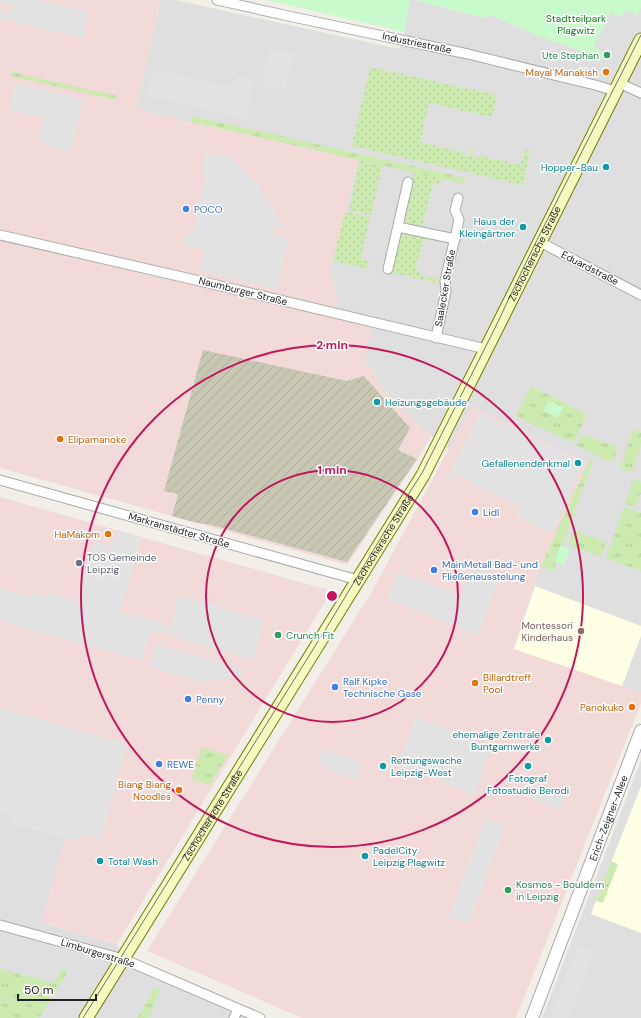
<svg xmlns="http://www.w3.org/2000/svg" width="641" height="1018" font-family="'DM Sans',sans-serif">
	<defs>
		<pattern id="construction-furrows" width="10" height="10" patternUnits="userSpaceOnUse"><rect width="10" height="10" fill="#c7c7b4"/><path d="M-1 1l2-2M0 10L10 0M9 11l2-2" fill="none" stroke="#abab9a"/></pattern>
		<pattern id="grass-tufts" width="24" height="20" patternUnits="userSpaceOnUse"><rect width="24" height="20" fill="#cdebb0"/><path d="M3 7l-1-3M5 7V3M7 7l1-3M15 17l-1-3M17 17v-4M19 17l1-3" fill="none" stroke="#b0c997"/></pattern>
		<pattern id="garden-dots" width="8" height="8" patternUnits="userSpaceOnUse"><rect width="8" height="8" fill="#cdebb0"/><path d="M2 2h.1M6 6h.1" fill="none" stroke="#b0c997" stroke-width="1.8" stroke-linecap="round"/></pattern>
	</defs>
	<rect width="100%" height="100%" fill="#f2efe9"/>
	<g fill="#e0dfdf">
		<polygon points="161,0 175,0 399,49 404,32 410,0 416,0 483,18 491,15 536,35 593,47 611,12 625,10 637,15 641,6 641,693 514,649 536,577 588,463 472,406 449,450 413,421 389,396 331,313 338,305 331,270 358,160 158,115 136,108"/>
		<polygon points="641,760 641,1018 542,1018"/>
		<polygon points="0,812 12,815 11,823 65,838 41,923 117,944 123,959 260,1018 0,1018"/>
	</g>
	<g fill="#f2dad9">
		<polygon points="0,0 161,0 136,108 158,115 358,160 331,270 338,305 332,312 373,322 364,361 389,396 413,421 431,436 417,460 347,565 0,468"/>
		<polygon points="472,406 588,463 536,577 514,649 641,692 641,703 516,1018 302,1018 147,951 371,593"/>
		<polygon points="0,497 328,590 329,595 117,944 41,923 65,838 11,823 12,815 0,812"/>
	</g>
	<g fill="#ffffe5">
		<polygon points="535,586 641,626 641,636 622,686 514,649"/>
		<polygon points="641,786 641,933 591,914"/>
	</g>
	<polygon fill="url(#construction-furrows)" points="203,350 347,381 364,376 410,428 398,450 417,459 347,562 212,525 193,522 172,516 178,494 164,491"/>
	<g fill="url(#grass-tufts)">
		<polygon points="12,72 117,96 116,100 11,76"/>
		<polygon points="193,116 466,178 464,184 191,122"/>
		<polygon points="531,386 587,414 573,443 516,416"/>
		<polygon points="633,429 641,432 641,445 631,473 620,467"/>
		<polygon points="582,434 618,447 612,463 576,445"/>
		<polygon points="594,458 562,546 560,546 555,562 554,572 541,566 588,463"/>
		<polygon points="634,479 641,482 641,494 640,494 635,507 625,503"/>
		<polygon points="624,507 641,513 641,571 606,558"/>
		<polygon points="573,530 606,542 601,557 568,544"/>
		<polygon points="201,748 228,755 210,785 192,780"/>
		<polygon points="611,861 618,864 603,903 596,901"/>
		<polygon points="0,969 48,981 49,985 54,982 63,969 68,971 39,1018 0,1018 0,1002 2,996 0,996"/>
		<polygon points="155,988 160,990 149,1018 137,1018"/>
	</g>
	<g fill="#c8facc">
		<polygon points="267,0 410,0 404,32"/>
		<polygon points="416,0 641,0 641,6 637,15 625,10 621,17 611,12 593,47 604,53 601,58 536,35 491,15 483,18"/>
		<polygon points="549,401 563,407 558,418 544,411"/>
		<polygon points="560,546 570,549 564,565 555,562"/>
	</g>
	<g fill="url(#garden-dots)">
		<polygon points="370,67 497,95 492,117 429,103 420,142 465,153 465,156 469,157 472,147 474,147 472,156 479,158 480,156 521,165 525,149 530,150 523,185 352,146"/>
		<polygon points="360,161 382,166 371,215 349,210"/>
		<polygon points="414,173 441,179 440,184 433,183 422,227 409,224 404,219"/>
		<polygon points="345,212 370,217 361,259 370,262 367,269 333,261"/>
		<polygon points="404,232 430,237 429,241 423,240 415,269 420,271 419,275 442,280 441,284 390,272 399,235"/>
	</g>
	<g fill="#e2e2e2">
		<polygon points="0,0 37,0 89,12 84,38 0,19 0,11 10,14 12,5 0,2"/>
		<polygon points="269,49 278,51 289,50 295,53 286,91 263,85"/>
		<polygon points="152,69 233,87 236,75 255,79 246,119 146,96"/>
		<polygon points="16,83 83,99 71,151 45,146 46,143 39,141 44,118 9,110"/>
		<polygon points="206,153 231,157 260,187 284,228 276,226 274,235 288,239 277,289 199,271 204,250 183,245 185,232 193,234 206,173 202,172"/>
		<polygon points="480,413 577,459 575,465 581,468 552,534 516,517 521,507 472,483 473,482 456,474 452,482 447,479"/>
		<polygon points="114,529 142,537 120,611 167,625 165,634 151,630 142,661 0,621 0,588 30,597 31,592 48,596 48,593 76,601 93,541 107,545 112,544 116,538 117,532"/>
		<polygon points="471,568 500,575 478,635 387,599 397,572 461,595"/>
		<polygon points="179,595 264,620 253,660 168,635"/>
		<polygon points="156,644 243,669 241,677 208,681 208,683 150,667"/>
		<polygon points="0,708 127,744 101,840 82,834 79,842 65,838 11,823 12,815 0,812"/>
		<polygon points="416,717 492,746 474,794 398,765"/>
		<polygon points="323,748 363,764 356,781 317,764"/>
		<polygon points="525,782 565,797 560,809 521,794"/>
		<polygon points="485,819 505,826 469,924 448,917"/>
		<polygon points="578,945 595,951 569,1018 550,1018"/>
	</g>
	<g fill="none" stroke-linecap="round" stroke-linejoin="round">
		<defs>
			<g id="minor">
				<polyline points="217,0 293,17 468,54 595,85 615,91"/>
				<polyline points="619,83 641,93"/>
				<polyline points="398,227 455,239"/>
				<polyline points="0,235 204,282 486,349"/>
				<polyline points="540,242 641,295"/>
				<polyline points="388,269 408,182"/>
				<polyline points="436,338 446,291 445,281 459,220 455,210 458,198"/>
				<polyline points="0,480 358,580"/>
				<polyline points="0,925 123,959 260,1018"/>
				<polyline points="234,1018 238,1009"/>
			</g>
			<g id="tertiary">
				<path id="s1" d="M532,1018L641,731"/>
			</g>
			<g id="secondary">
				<path id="s2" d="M86,1018L423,475L641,40"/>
			</g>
		</defs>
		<use href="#minor" stroke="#a9a9a9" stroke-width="11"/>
		<use href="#tertiary" stroke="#a9a9a9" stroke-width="14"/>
		<use href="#secondary" stroke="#707d05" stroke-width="15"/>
		<use href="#minor" stroke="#fff" stroke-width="9"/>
		<use href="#tertiary" stroke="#fff" stroke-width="12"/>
		<use href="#secondary" stroke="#f7fabf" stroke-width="13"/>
		<polyline stroke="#707070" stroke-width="1" points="83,1018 327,627 388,526 422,473 495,328 532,250 641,35"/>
	</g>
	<g fill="none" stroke="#c2185b" stroke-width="2">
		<circle cx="332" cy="596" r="126"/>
		<circle cx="332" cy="596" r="251"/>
	</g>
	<g fill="#2e9e5b" stroke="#fff" stroke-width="1.5">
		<circle cx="607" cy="55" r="4"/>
		<circle cx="278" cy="635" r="4"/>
		<circle cx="508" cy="890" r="4"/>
	</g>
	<g fill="#e8710a" stroke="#fff" stroke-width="1.5">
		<circle cx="606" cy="72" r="4"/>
		<circle cx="60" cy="439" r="4"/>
		<circle cx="108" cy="534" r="4"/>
		<circle cx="475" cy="683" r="4"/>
		<circle cx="632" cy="707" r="4"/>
		<circle cx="179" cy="790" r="4"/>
	</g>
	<g fill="#0f9aa8" stroke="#fff" stroke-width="1.5">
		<circle cx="606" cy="167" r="4"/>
		<circle cx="523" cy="227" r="4"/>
		<circle cx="377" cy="402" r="4"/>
		<circle cx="578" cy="463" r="4"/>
		<circle cx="548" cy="740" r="4"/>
		<circle cx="383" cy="766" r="4"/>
		<circle cx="528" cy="766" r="4"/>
		<circle cx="365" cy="856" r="4"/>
		<circle cx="100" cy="861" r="4"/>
	</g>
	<g fill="#3f7fe0" stroke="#fff" stroke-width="1.5">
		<circle cx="186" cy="209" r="4"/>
		<circle cx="475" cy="512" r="4"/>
		<circle cx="434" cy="570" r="4"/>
		<circle cx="335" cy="687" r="4"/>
		<circle cx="188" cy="699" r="4"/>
		<circle cx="159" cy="764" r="4"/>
	</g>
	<circle fill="#6b7280" stroke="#fff" stroke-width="1.5" cx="79" cy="563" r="4"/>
	<circle fill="#8d6e63" stroke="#fff" stroke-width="1.5" cx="581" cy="631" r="4"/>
	<g text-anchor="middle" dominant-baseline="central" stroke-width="3" stroke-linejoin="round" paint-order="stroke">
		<g font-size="10" fill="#0c8416" stroke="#fff">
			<text x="576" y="18">Stadtteilpark<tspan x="576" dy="12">Plagwitz</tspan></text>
		</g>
		<g font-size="10" fill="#222" stroke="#fff">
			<text transform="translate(417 43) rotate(12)">Industriestraße</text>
			<text stroke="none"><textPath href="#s2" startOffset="887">Zschochersche Straße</textPath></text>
			<text transform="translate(590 268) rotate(27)">Eduardstraße</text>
			<text transform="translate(445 288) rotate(-80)">Saalecker Straße</text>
			<text transform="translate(243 291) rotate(14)">Naumburger Straße</text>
			<text transform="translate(179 530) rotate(16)">Markranstädter Straße</text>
			<text stroke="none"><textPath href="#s2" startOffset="563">Zschochersche Straße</textPath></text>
			<text stroke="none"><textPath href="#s2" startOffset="239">Zschochersche Straße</textPath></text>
			<text stroke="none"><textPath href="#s1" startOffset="214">Erich-Zeigner-Allee</textPath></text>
			<text transform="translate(98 953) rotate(17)">Limburgerstraße</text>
		</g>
		<g font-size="10" fill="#27864d" stroke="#fff" text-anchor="start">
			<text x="599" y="55" text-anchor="end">Ute Stephan</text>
			<text x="286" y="635">Crunch Fit</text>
			<text x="516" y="884">Kosmos - Bouldern<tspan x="516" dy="12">in Leipzig</tspan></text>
		</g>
		<g font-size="10" fill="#c56008" stroke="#fff" text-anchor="end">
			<text x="598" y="72">Mayal Manakish</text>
			<text x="68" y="439" text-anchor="start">Elipamanoke</text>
			<text x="100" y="534">HaMakom</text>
			<text x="483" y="677" text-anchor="start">Billardtreff<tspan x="483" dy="12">Pool</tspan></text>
			<text x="624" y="707">Panokuko</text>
			<text x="171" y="784">Biang Biang<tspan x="171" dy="12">Noodles</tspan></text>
		</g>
		<g font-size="10" fill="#0d838f" stroke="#fff" text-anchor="end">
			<text x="598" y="167">Hopper-Bau</text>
			<text x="515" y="221">Haus der<tspan x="515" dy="12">Kleingärtner</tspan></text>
			<text x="385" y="402" text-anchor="start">Heizungsgebäude</text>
			<text x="570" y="463">Gefallenendenkmal</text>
			<text x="540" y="734">ehemalige Zentrale<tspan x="540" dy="12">Buntgarnwerke</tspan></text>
			<text x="391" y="760" text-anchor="start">Rettungswache<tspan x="391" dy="12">Leipzig-West</tspan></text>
			<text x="528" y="778" text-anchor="middle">Fotograf<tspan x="528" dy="12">Fotostudio Berodi</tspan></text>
			<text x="373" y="850" text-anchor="start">PadelCity<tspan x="373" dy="12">Leipzig Plagwitz</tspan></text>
			<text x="108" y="861" text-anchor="start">Total Wash</text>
		</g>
		<g font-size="10" fill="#366cbe" stroke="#fff" text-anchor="start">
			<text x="194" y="209">POCO</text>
			<text x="483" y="512">Lidl</text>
			<text x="442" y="564">MainMetall Bad- und<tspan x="442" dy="12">Fließenausstelung</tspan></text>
			<text x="343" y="681">Ralf Kipke<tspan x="343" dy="12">Technische Gase</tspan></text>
			<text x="196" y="699">Penny</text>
			<text x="167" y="764">REWE</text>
		</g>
		<g font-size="10" fill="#5b616d" stroke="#fff" text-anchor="start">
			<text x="87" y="557">TOS Gemeinde<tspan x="87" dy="12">Leipzig</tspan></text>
		</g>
		<g font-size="10" fill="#785e54" stroke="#fff" text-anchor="end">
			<text x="573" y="625">Montessori<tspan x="573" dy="12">Kinderhaus</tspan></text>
		</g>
	</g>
	<circle cx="332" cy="596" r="6" fill="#c2185b" stroke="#fff" stroke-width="2"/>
	<g font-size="12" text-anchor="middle" font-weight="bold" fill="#c2185b" stroke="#fff" stroke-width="3" stroke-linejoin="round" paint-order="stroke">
		<text x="332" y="349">2 min</text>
		<text x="332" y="474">1 min</text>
	</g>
	<path d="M18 994v6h78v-6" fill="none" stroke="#222222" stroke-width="2"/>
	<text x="24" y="994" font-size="12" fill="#222222" stroke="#ffffff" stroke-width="3" paint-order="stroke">50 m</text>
</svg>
